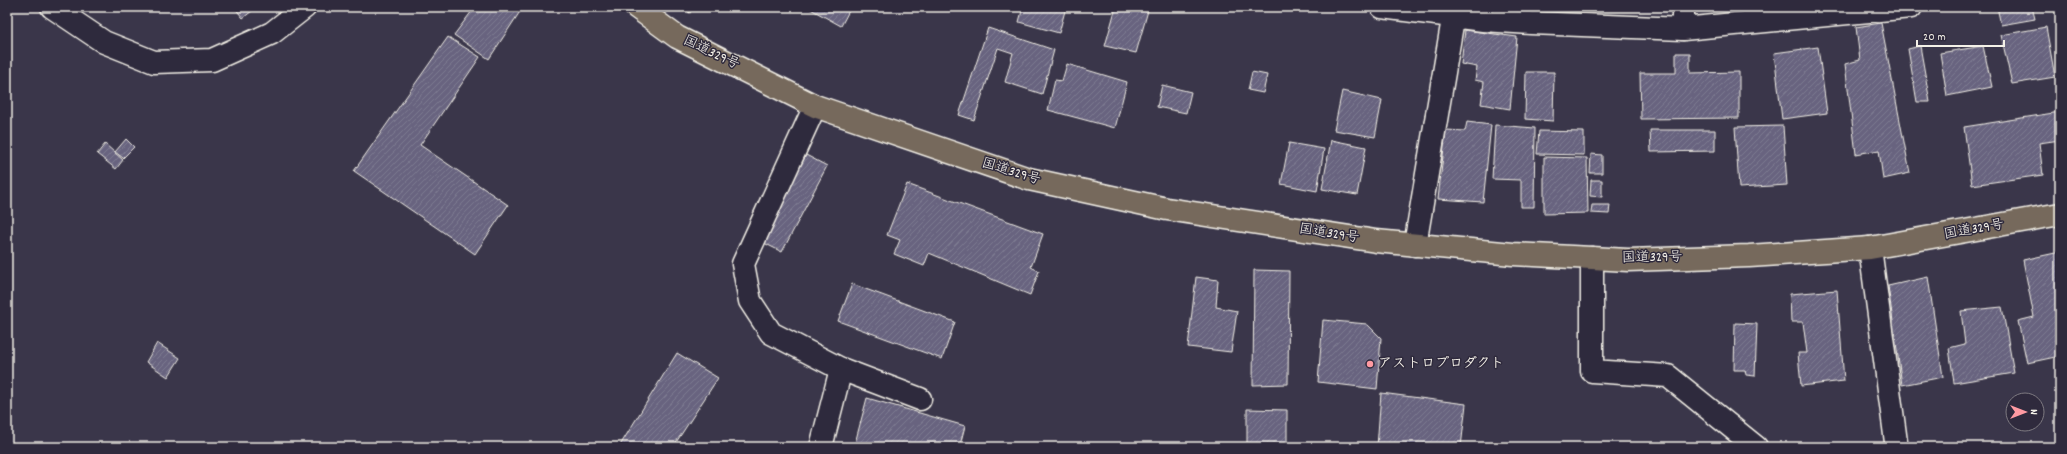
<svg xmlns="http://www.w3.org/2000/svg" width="2067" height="454" font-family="Dekko,'Klee One',sans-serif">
	<defs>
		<pattern id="building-hatch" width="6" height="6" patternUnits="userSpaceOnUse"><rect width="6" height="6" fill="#68647f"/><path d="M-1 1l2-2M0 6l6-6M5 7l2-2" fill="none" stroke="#7e7b91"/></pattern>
	</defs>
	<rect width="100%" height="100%" fill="#3a364a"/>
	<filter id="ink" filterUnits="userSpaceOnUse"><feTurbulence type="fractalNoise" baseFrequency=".025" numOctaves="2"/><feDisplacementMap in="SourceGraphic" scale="8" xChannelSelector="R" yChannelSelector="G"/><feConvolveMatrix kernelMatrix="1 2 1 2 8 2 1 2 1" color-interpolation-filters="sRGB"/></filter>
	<g filter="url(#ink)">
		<g fill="url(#building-hatch)" stroke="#f4f1e8">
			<polygon points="234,7 257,7 243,18"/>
			<polygon points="475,7 523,7 489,59 454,35"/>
			<polygon points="807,7 851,7 841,26"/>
			<polygon points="1023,7 1066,7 1059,33 1019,22"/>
			<polygon points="1116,7 1149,7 1136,53 1105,46"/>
			<polygon points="1537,7 1561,7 1561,9"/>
			<polygon points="1997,7 2032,7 2035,19 2001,25"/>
			<polygon points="1881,23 1910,173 1883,179 1879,150 1856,154 1845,64 1860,60 1856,27"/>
			<polygon points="2046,27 2055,77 2012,84 2001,35"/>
			<polygon points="988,28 1054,50 1042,94 1005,82 1013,53 998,48 974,120 959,115"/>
			<polygon points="1465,30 1517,37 1510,109 1481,104 1484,82 1475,80 1477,67 1461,64"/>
			<polygon points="448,37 480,57 420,145 508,205 475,254 354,171"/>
			<polygon points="1920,46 1930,102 1917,102 1908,49"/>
			<polygon points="1983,46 1992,87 1947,96 1940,53"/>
			<polygon points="1818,47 1827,113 1782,119 1774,53"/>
			<polygon points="1676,53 1690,53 1690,73 1739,72 1739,118 1641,119 1640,73 1676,73"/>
			<polygon points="1067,64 1127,82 1115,128 1048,110 1055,80 1062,81"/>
			<polygon points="1252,72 1267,75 1263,93 1248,90"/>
			<polygon points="1526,72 1554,72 1553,121 1525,119"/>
			<polygon points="1162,85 1191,92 1186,113 1157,107"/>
			<polygon points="1342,91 1382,100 1375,137 1334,130"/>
			<polygon points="2060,112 2060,140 2039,143 2043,175 1972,185 1964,127"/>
			<polygon points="1467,122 1491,125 1483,202 1438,199 1446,130 1465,131"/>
			<polygon points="1495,125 1535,128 1534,207 1521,207 1521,180 1492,179"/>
			<polygon points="1783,126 1787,185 1739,188 1735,127"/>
			<polygon points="1650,130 1715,130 1715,151 1651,152"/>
			<polygon points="1539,131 1584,132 1584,155 1537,154"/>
			<polygon points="126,139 134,147 123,158 115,152"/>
			<polygon points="1331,140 1366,147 1357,195 1322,189"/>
			<polygon points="1289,143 1324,149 1317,191 1281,184"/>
			<polygon points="105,144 123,160 116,169 97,154"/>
			<polygon points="1591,154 1602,155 1602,173 1590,173"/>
			<polygon points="806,155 827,166 782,252 760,241"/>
			<polygon points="1544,157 1587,158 1588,213 1544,214"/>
			<polygon points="7,168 11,172 7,177"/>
			<polygon points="1591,180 1602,180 1602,197 1590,196"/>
			<polygon points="907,184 1043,234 1031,267 1039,271 1030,295 929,253 924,266 894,254 900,240 887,235"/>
			<polygon points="1592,205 1610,205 1609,214 1591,213"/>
			<polygon points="2060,252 2060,356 2027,363 2018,321 2034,317 2023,260"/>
			<polygon points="1254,270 1289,271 1288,384 1253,385"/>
			<polygon points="1196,277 1218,280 1216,307 1237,311 1231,352 1188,347"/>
			<polygon points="1928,277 1943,377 1902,385 1888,286"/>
			<polygon points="852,284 955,322 942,359 838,321"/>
			<polygon points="1837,290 1844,381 1801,386 1798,353 1807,353 1803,322 1791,322 1790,294"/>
			<polygon points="2002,307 2014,373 1954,383 1949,348 1965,344 1961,311"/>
			<polygon points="1323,320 1367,324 1381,338 1377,389 1318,382"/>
			<polygon points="1735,323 1757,324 1755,376 1746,375 1745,370 1734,370"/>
			<polygon points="157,343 180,358 168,377 146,362"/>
			<polygon points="677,353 718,378 673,447 619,447"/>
			<polygon points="1381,393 1466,404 1461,447 1377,447"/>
			<polygon points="867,398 965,426 960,445 965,447 854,447"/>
			<polygon points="1247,409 1287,410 1287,447 1247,447"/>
		</g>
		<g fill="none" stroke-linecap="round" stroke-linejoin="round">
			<defs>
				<g id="minor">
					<polyline points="1382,7 1483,20 1531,23 1683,29 1911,7"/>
					<polyline points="1683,7 1683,29"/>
					<polyline points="815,106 743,264 750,301 771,333 841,369 920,399"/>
					<polyline points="1415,245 1455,7"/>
					<polyline points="1870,248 1896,442"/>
					<polyline points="1592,258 1592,371 1668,376 1756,447"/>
					<polyline points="821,447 841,369"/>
				</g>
				<polyline id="tertiary" points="52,7 104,42 154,62 212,60 272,33 305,7"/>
				<polyline id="trunk" points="636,7 677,37 815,106 1029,179 1167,209 1376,241 1513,254 1592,258 1628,260 1749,256 1870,248 2060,214"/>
			</defs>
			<use href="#minor" stroke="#f4f1e8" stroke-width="25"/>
			<use href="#tertiary" stroke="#f4f1e8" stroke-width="25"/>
			<use href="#trunk" stroke="#f4f1e8" stroke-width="25"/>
			<polyline stroke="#f4f1e8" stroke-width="2.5" stroke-dasharray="4 3" stroke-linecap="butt" points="689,13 692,7"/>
			<use href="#minor" stroke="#2f2a3d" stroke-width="22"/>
			<use href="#tertiary" stroke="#2f2a3d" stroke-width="22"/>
			<use href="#trunk" stroke="#76695c" stroke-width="22"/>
		</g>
	</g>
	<circle fill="#ff9aa2" stroke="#2f2a3d" stroke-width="1.5" cx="1370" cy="364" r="4"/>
	<g text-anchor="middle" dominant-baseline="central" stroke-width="3" stroke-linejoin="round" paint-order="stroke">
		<g font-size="14" fill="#f4f1e8" stroke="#2f2a3d">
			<text transform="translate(711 53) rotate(26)">国道329号</text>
			<text transform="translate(1011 172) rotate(17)">国道329号</text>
			<text transform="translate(1974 230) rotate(-10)">国道329号</text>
			<text transform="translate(1329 234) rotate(9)">国道329号</text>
			<text transform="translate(1652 258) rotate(-1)">国道329号</text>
		</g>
		<g font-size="14" font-weight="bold" fill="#f4f1e8" stroke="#2f2a3d" text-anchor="start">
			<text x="1378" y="364">アストロプロダクト</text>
		</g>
	</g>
	<rect width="2067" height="454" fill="none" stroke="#2f2a3d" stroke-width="24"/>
	<rect x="12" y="12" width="2043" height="430" fill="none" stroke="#f4f1e8" stroke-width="1.5" filter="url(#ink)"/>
	<g transform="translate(2025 412) rotate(90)"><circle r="19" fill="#2f2a3d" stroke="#7e7a81"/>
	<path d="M0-3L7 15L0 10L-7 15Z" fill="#ff9aa2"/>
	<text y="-6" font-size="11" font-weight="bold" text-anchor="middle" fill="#f4f1e8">N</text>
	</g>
	<path d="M1917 40v6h87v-6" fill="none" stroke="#f4f1e8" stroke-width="2"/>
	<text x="1923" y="40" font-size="12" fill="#f4f1e8" stroke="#2f2a3d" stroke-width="3" paint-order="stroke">20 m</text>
</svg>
